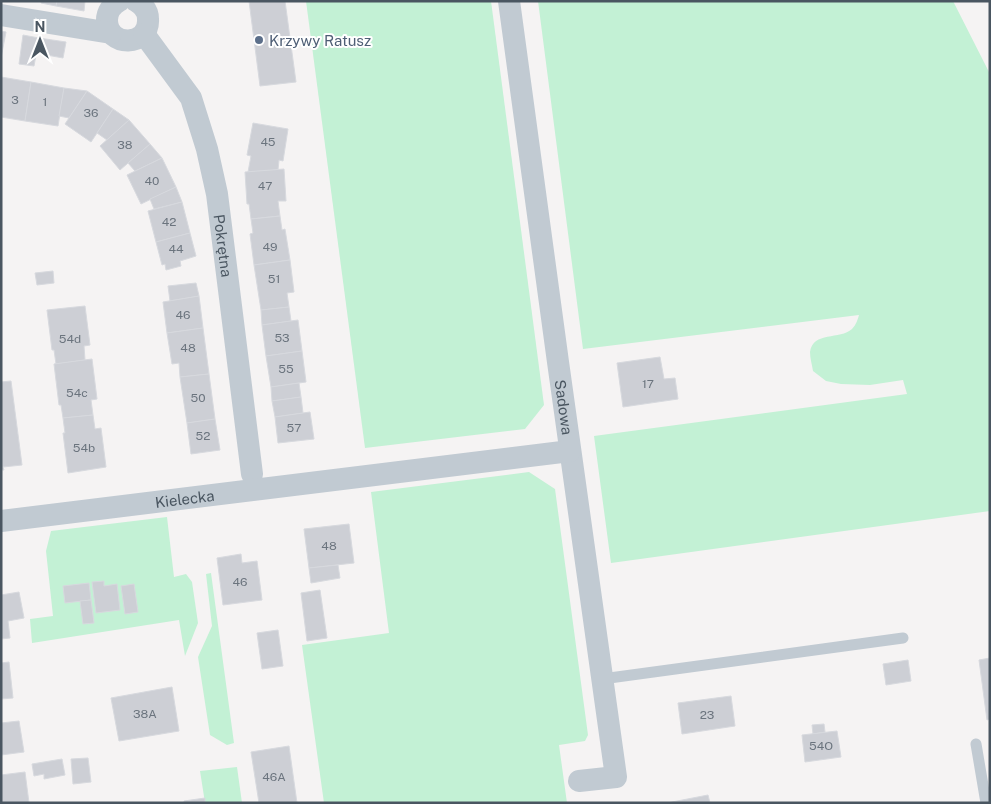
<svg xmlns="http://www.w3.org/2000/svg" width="991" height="804" font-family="'Public Sans',sans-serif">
	<rect width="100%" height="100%" fill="#f5f3f3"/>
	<g fill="#c3f1d5">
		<polygon points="306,1 491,1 544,405 525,429 365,448"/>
		<path d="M538,1H953L990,74V511L611,563L594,436L907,394L903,380L870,385L841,384L826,381L813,371C812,365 810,358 810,352C813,331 840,340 852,329C856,325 858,319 859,315L583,349Z"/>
		<polygon points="529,472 555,489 588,735 585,741 559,745 567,803 324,803 302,645 389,633 371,492"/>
		<polygon points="167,517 174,577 186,574 192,582 198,623 185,656 179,620 32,643 30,619 53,616 46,551 51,531"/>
		<polygon points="211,573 234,743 227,745 210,735 198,657 212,626 206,574"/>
		<polygon points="237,767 242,803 205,803 200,771"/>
	</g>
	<g fill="#cdcfd5" stroke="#d7d9de">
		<polygon points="41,1 57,1 56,6 41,3"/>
		<polygon points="57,1 85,1 84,11 56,6"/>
		<polygon points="249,1 285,1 296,82 260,86"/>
		<polygon points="1,31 6,32 1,58"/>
		<polygon points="23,35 39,38 34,66 19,64"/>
		<polygon points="39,38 66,42 63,58 36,53"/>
		<polygon points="1,77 31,82 25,121 1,117"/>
		<polygon points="31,82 64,88 58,126 25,121"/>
		<polygon points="64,88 87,91 69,118 59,116"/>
		<polygon points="87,91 113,109 91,142 65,124"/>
		<polygon points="113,109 129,120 107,140 97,133"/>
		<polygon points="129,120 150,144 120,170 100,146"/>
		<polygon points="253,123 288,129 283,161 279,160 278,170 248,172 251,156 247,155"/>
		<polygon points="150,144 162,158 135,171 128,163"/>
		<polygon points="162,158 176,187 141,204 127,175"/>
		<polygon points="284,169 286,201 278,201 280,216 251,219 249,204 247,204 245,172"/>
		<polygon points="176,187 182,202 154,209 150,199"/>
		<polygon points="182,202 190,233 156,242 148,211"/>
		<polygon points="280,216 282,230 285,229 290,260 254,265 250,234 253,233 251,219"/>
		<polygon points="190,233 196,256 180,261 181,266 166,270 165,264 162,265 156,242"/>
		<polygon points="290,260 294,292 287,293 289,307 261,310 254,265"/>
		<polygon points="53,271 54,283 37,285 35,273"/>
		<polygon points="196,283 199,296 170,301 168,286"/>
		<polygon points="199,296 203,328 167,333 163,302"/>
		<polygon points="85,306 90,345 84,346 85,360 56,364 54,350 52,350 47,310"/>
		<polygon points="289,307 291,321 262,325 261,310"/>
		<polygon points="298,320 302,351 266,356 262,325"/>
		<polygon points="203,328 209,374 180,377 179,363 172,364 167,333"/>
		<polygon points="302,351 306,382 271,387 266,356"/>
		<polygon points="660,357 664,379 675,378 678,399 623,407 617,363"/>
		<polygon points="92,359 97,399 91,400 93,415 63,418 61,405 59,405 54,364"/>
		<polygon points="209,374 215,419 187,423 180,377"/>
		<polygon points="11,381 22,465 3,467 4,470 1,470 1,382"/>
		<polygon points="299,383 301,397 272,401 271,387"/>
		<polygon points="301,397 303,413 275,417 272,401"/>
		<polygon points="310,412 314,439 278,443 275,417"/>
		<polygon points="93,415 95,429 101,428 106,467 68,473 63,433 65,433 63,418"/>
		<polygon points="215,419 220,450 191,454 187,423"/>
		<polygon points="349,524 354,563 309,568 304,529"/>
		<polygon points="241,554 242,563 257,561 262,600 223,605 217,558"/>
		<polygon points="338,565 340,578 311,583 309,568"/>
		<polygon points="104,581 104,586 117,584 120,610 96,613 92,582"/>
		<polygon points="89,583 91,600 65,603 63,586"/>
		<polygon points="134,584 138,612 125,614 121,586"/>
		<polygon points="320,590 327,638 307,641 301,593"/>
		<polygon points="19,592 24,618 8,621 10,638 1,639 1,595"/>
		<polygon points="91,600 94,623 83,624 80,601"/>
		<polygon points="278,630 283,666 262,669 257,633"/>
		<polygon points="990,658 990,719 987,720 979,660"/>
		<polygon points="908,660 911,681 886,685 883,664"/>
		<polygon points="9,662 13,698 1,699 1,663"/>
		<polygon points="172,687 179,731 119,741 111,698"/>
		<polygon points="731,696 735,726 682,734 678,703"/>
		<polygon points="19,721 24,752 1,755 1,723"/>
		<polygon points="824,724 825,732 813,734 812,725"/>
		<polygon points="837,731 841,757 805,762 802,735"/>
		<polygon points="289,746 297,803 259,803 251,752"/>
		<polygon points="88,758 91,782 73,784 71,759"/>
		<polygon points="62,759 65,775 44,779 44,774 34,776 32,764"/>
		<polygon points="25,772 29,803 1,803 1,775"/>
		<polygon points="708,795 710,803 667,803"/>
		<polygon points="205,798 205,803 184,803 184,801"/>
	</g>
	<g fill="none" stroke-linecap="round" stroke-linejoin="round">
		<g stroke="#c1cad2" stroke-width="11">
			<polyline points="602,679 903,638"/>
			<polyline points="976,744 986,803"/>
		</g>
		<g stroke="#c1cad2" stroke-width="22">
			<path d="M119,1C112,5 107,12 107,20C107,48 150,47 148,19C148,11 143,5 136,1"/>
			<path id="s1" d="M509,1L558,362L616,777L579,781"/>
			<polyline points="1,15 111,33"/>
			<path id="s2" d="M144,34L191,98L207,149L217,194L252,474"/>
			<path id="s3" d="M1,521L570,451"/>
		</g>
	</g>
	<circle fill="#5c6f8a" stroke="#fff" stroke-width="2" cx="259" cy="40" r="5"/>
	<g text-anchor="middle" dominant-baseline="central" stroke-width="4" stroke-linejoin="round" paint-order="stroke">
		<g font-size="12" fill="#6b747e">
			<text x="15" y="100">3</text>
			<text x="45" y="102">1</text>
			<text x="91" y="113">36</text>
			<text x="268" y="142">45</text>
			<text x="125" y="145">38</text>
			<text x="152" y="181">40</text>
			<text x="265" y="186">47</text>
			<text x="169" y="222">42</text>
			<text x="270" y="247">49</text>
			<text x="176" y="249">44</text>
			<text x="274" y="279">51</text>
			<text x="183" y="315">46</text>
			<text x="282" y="338">53</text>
			<text x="70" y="339">54d</text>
			<text x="188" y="348">48</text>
			<text x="286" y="369">55</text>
			<text x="648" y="384">17</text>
			<text x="77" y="393">54c</text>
			<text x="198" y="398">50</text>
			<text x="294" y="428">57</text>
			<text x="203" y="436">52</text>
			<text x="84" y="448">54b</text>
			<text x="329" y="546">48</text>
			<text x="240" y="582">46</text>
			<text x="145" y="714">38A</text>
			<text x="707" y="715">23</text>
			<text x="821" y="746">54O</text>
			<text x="274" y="777">46A</text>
		</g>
		<g font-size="15" fill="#4e5e75" stroke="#fff" text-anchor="start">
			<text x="269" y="40">Krzywy Ratusz</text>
		</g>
		<g font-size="15" fill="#4a5661" stroke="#fff">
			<text stroke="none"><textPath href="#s2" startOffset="231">Pokrętna</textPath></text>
			<text stroke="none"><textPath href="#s1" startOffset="410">Sadowa</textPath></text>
			<text stroke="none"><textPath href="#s3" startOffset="185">Kielecka</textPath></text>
		</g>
	</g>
	<rect width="991" height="804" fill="none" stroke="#4a5661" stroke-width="5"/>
	<g transform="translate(40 40)" stroke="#ffffff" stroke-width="4" paint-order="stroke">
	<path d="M0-4L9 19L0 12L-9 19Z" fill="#4a5661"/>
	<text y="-8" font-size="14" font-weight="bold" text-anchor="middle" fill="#4a5661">N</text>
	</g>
</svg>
